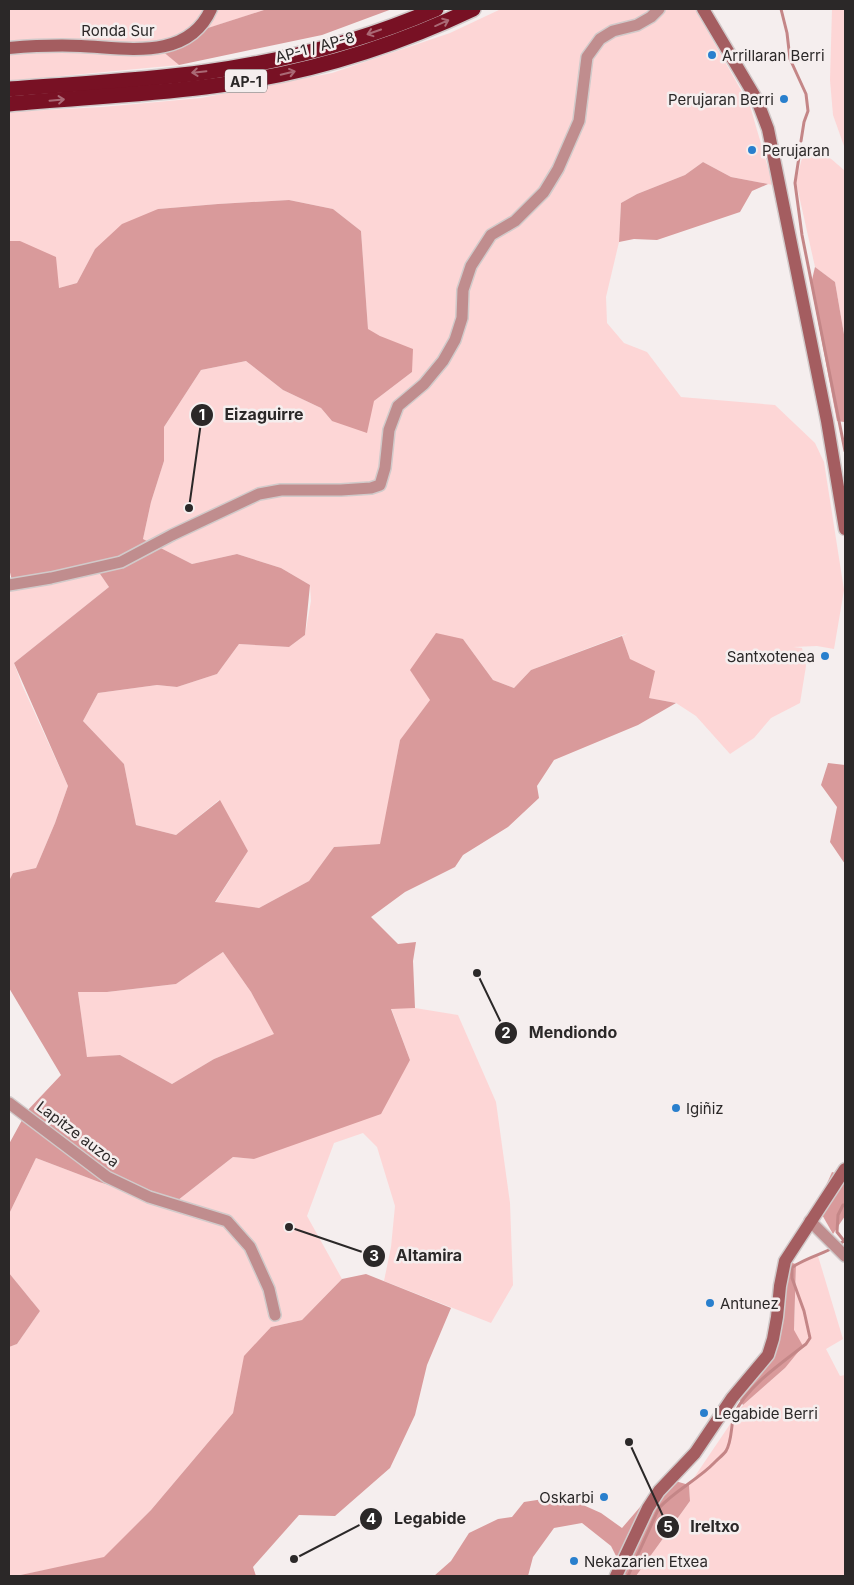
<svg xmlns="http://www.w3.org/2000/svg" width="854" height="1585" font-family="Inter,sans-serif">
	<rect width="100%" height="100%" fill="#f5eeee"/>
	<g fill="#fdd6d6">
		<polygon points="9,9 267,9 156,45 179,65 9,81"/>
		<polygon points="501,9 695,9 750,106 773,185 731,177 703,162 685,175 637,194 621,203 619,242 606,297 607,323 624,343 647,352 681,397 775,405 815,443 824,462 844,590 834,649 817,646 793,647 802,648 806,666 800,703 771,718 754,738 730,754 696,716 676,703 649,698 630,659 622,636 628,633 531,670 514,688 493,680 463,639 430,700 400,740 381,844 334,847 309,881 259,908 215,903 248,851 219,800 176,835 136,825 124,764 83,721 98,693 157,685 177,687 217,674 239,644 289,647 305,635 311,601 310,585 281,568 237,554 192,564 143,539 151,502 164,461 164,427 201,370 246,361 283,390 321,408 332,421 374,401 412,372 380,336 368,330 361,231 333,209 289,200 218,204 158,209 95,249 77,283 59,288 20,241 9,241 9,112 102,107 201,98 332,73 450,33"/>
		<polygon points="832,9 845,9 845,146 844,146 833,115 830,80"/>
		<path d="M804,150C824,150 830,158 845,171V340L835,282L815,267L796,182Z"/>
		<polygon points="98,571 109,587 14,663 22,685 68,786 55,823 36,868 13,873 9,886 9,588"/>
		<polygon points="223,952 251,992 275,1034 214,1059 172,1084 120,1055 87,1058 78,992 107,992 176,984"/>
		<polygon points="391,1008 415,1008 458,1015 496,1102 510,1203 513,1285 491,1323 384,1281 391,1247 395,1206 377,1147 363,1133 334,1143 307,1216 342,1279 302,1320 271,1327 245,1356 233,1413 151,1510 104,1558 16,1576 9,1576 9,1347 17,1344 40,1311 9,1273 9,1214 36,1158 99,1182 173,1204 233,1157 254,1159 410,1060"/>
		<polygon points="818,1256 843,1339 826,1349 840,1376 845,1375 845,1576 636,1576 690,1501 689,1485 743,1405 785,1368 794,1330 796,1264"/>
	</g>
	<g fill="#d99a9b" fill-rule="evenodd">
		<polygon points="267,9 392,9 322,35 179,65 155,45"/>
		<polygon points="703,162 731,177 768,184 752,191 740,212 657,240 634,239 619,242 621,203 637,194 685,175"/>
		<path d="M289,200L333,209L361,231L368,329L380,336L413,349L412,372L374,401L367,433L332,421L321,408L283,390L246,361L201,370L164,427V461L151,502L143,539L192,564L237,554L281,568L310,585L305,635L289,647L239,644L217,674L177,687L157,685L98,693L83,721L124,764L136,825L176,835L220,800L248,851L215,902L259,908L309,881L334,847L380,844L400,740L430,700L410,670L436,633L463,639L493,680L514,688L531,670L622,636L630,659L655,671L649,698L676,703L638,725L554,760L537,786L539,798L508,827L463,855L455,867L405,892L371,917L398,944L416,942L413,961L415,1008L391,1009L410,1060L381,1114L254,1159L233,1157L173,1204L99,1182L36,1158L9,1214V1144L27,1111L61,1075L9,988V881L13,873L36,868L55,823L68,786L14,663L109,587L98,571L12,581L9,568V241H20L56,257L59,288L77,283L95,249L122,224L158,209L218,204ZM223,952L251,992L274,1034L214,1059L172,1084L120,1055L87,1057L78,992H107L176,984Z"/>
		<polygon points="815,267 835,282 845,340 844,422 837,421 811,284"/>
		<polygon points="828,763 845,765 845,864 830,842 837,807 821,785"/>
		<polygon points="832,1172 845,1176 845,1216 833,1234 817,1206"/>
		<polygon points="785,1261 796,1264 794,1330 803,1346 785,1368 743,1405 734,1391 773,1339"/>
		<polygon points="9,1273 40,1311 17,1344 9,1347"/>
		<polygon points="366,1274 451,1308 427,1365 415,1415 390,1468 335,1516 299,1515 253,1567 256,1576 16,1576 104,1557 151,1510 233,1413 244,1356 271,1327 302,1320 342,1279"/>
		<polygon points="665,1478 689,1485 690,1501 636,1576 626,1576 611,1546 582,1523 554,1528 533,1557 528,1576 434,1576 451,1561 469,1533 498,1519 512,1517 524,1502 563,1496 601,1513 622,1528"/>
	</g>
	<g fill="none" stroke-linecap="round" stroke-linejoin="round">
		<g stroke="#c48687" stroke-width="3">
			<polyline points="781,9 787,33 790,59 806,94 808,111 804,122 801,141"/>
			<polyline points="799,157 795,183 802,235 845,451"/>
			<polyline points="845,1242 837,1232 838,1215 843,1205 845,1205"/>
			<polyline points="838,1245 844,1241"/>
			<path d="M628,1576L659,1508C675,1490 698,1480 715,1462C719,1458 723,1455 726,1451C733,1439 730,1425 735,1413C747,1386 783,1362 806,1344L810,1338L804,1311L792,1278V1268C796,1262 824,1253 833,1248"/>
		</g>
		<defs>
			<g id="street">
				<polyline points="9,585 51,578 121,562 172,535 259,494 281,490 341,490 371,488 380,485 385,468 389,430 398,406 424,384 443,361 455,340 462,318 463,290 471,266 491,235 515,221 544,192 558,169 579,121 587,57 600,39 613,31 637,25 651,17 659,9"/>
				<polyline points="9,1103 107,1177 149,1197 227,1221 250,1247 269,1289 275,1315"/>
				<polyline points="810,1221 845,1256"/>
			</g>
			<g id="secondary">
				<polyline points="703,9 757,100 768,129 827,421 845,529"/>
				<path d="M9,48C33,46 57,45 81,46C127,48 188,61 211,9"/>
				<polyline points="616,1576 648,1508 659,1491 695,1453 732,1398 768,1355 773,1339 777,1317 780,1286 785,1261 845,1169"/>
			</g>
			<g id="highway">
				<path d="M9,89C74,84 141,81 206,72C284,61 363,41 436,9"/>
				<path d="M9,104C74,98 140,95 205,87C297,76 389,49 473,9"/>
			</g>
		</defs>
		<use href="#street" stroke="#d1caca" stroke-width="14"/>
		<use href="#secondary" stroke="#d1caca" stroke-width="15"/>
		<use href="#highway" stroke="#d1caca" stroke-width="18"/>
		<use href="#street" stroke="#c08d8e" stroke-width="11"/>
		<use href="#secondary" stroke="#a45d60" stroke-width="12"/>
		<use href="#highway" stroke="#781124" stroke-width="15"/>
	</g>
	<defs><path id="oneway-shaft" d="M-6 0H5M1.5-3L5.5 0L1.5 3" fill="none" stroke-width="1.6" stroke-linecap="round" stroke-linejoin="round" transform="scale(1.25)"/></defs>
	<g stroke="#aa6975">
		<use href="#oneway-shaft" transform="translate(442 23) rotate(-24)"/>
		<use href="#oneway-shaft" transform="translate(374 32) rotate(161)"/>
		<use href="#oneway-shaft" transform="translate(199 72) rotate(174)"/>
		<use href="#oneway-shaft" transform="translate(288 73) rotate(-13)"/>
		<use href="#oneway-shaft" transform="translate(57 100) rotate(-5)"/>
	</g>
	<g fill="#297fcd" stroke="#f5eeee" stroke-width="2">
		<circle cx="712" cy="55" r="5"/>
		<circle cx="784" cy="99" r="5"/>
		<circle cx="752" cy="150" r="5"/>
		<circle cx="825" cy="656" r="5"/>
		<circle cx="676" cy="1108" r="5"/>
		<circle cx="710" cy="1303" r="5"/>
		<circle cx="704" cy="1413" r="5"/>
		<circle cx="604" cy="1497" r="5"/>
		<circle cx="574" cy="1561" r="5"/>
	</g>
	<g text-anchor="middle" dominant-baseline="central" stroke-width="5" stroke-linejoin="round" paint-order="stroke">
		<rect fill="#f5eeee" stroke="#686363" stroke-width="1" x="225" y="69.5" width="42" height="23" rx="4"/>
		<g font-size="14" font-weight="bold" fill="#2b2828">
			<text x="246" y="81">AP-1</text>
		</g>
		<g font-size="15" fill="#2b2828" stroke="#f5eeee">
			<text x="118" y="30">Ronda Sur</text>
			<text transform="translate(315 47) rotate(-15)">AP-1 / AP-8</text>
			<text transform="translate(78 1134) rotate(37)">Lapitze auzoa</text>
		</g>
		<g font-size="15" fill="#2b2828" stroke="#f5eeee" text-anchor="start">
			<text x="722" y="55">Arrillaran Berri</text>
			<text x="774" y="99" text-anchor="end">Perujaran Berri</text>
			<text x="762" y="150">Perujaran</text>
			<text x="815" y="656" text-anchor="end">Santxotenea</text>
			<text x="686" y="1108">Igiñiz</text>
			<text x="720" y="1303">Antunez</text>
			<text x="714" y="1413">Legabide Berri</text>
			<text x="594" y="1497" text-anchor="end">Oskarbi</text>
			<text x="584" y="1561">Nekazarien Etxea</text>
		</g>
	</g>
	<path fill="none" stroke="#2b2828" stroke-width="2" d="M189 508L202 415M477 973L506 1033M289 1227L374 1256M294 1559L371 1519M629 1442L668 1527"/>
	<g fill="#2b2828" stroke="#f5eeee" stroke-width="2">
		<circle cx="189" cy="508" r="5"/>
		<circle cx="477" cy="973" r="5"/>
		<circle cx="289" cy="1227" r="5"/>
		<circle cx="294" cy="1559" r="5"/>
		<circle cx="629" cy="1442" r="5"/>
		<circle cx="202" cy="415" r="12"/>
		<circle cx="506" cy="1033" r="12"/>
		<circle cx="374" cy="1256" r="12"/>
		<circle cx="371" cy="1519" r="12"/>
		<circle cx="668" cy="1527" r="12"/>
	</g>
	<g font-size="15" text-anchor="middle" font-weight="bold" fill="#fff">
		<text x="202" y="420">1</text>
		<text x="506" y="1038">2</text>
		<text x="374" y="1261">3</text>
		<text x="371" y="1524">4</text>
		<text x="668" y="1532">5</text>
	</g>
	<g font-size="16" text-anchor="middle" font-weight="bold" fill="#2b2828" stroke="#f5eeee" stroke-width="5" stroke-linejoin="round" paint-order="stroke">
		<text x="264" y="420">Eizaguirre</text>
		<text x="573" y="1038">Mendiondo</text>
		<text x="429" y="1261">Altamira</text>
		<text x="430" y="1524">Legabide</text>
		<text x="715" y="1532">Ireltxo</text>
	</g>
	<rect width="854" height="1585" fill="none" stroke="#2b2828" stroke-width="20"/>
</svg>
